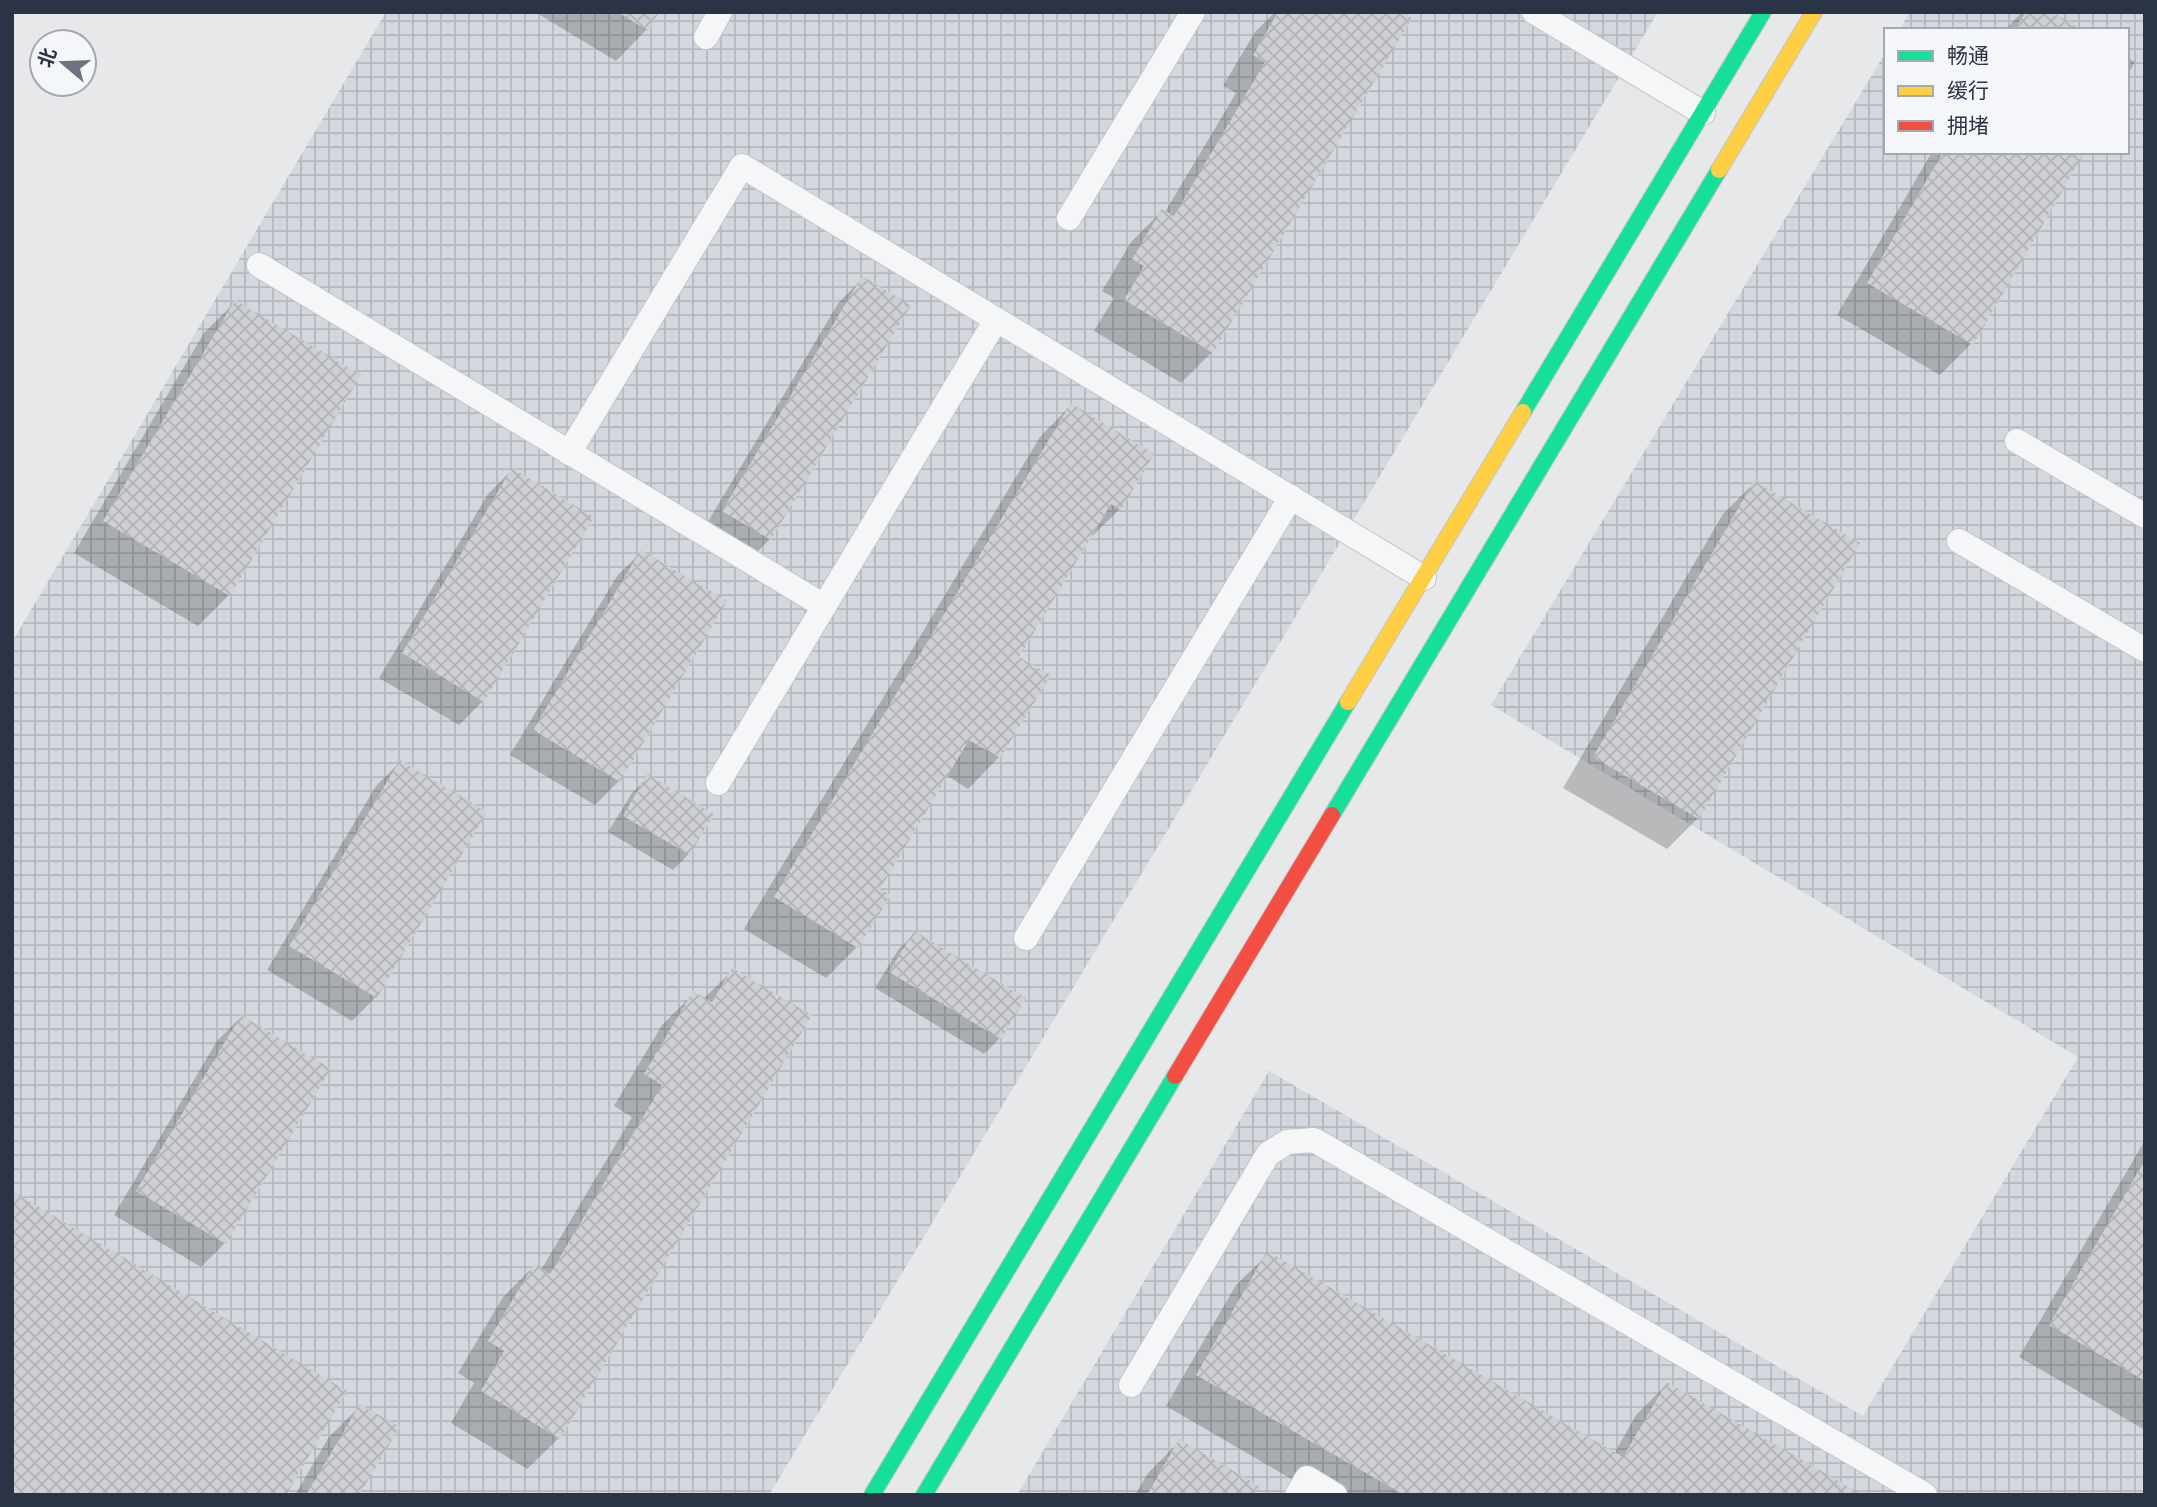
<svg xmlns="http://www.w3.org/2000/svg" width="2157" height="1507" font-family="Karla,'Noto Sans SC',sans-serif">
	<defs>
		<pattern id="industrial-grid" width="8" height="8" patternUnits="userSpaceOnUse" patternTransform="scale(1.75)"><rect width="8" height="8" fill="#d4d7dd"/><path d="M0 4h8M4 0v8" fill="none" stroke="#b6b9bf"/></pattern>
		<pattern id="building-cross-hatch" width="8" height="8" patternUnits="userSpaceOnUse" patternTransform="scale(1.75)"><rect width="8" height="8" fill="#ced0d3"/><path d="M0 0l8 8M0 8l8-8" fill="none" stroke="#b1b3b6"/></pattern>
	</defs>
	<rect width="100%" height="100%" fill="#e6e8ea"/>
	<g fill="url(#industrial-grid)">
		<polygon points="386,12 1658,12 769,1495 12,1495 12,642"/>
		<polygon points="1910,12 2145,12 2145,1495 1017,1495 1269,1071 1863,1416 2078,1057 1491,705 1886,52 1886,152 2127,152 2127,30 1899,30"/>
	</g>
	<g fill="#0003">
		<polygon points="535,12 657,12 647,29 616,61"/>
		<polygon points="1275,12 1400,12 1212,352 1181,383 1094,331 1114,298 1102,291 1131,242 1162,211 1165,212 1236,93 1223,86 1255,32"/>
		<polygon points="2022,12 2049,12 2079,30 2005,30"/>
		<polygon points="2127,58 2135,62 2127,76"/>
		<polygon points="1932,152 2083,152 1971,344 1940,375 1837,315"/>
		<polygon points="863,278 770,539 746,563 700,535 839,302"/>
		<polygon points="235,302 229,595 198,626 74,553 204,333"/>
		<polygon points="1071,405 1120,509 1088,540 1017,658 1048,676 999,757 968,789 946,775 878,889 857,947 826,978 744,929 1040,437"/>
		<polygon points="512,470 483,701 459,725 379,678 488,494"/>
		<polygon points="1754,483 1698,818 1667,849 1563,788 1723,514"/>
		<polygon points="641,552 619,781 595,805 510,755 617,576"/>
		<polygon points="400,762 376,997 352,1021 267,970 376,786"/>
		<polygon points="648,777 689,854 673,870 608,832 632,793"/>
		<polygon points="914,934 1000,1038 984,1054 875,988 898,950"/>
		<polygon points="733,970 559,1438 527,1469 451,1423 474,1383 458,1373 503,1297 534,1266 541,1270 632,1117 614,1106 662,1025 693,994 703,999"/>
		<polygon points="241,1017 225,1243 201,1267 114,1215 217,1041"/>
		<polygon points="2145,1140 2145,1430 2019,1357"/>
		<polygon points="1268,1254 1614,1454 1636,1415 1667,1384 1859,1495 1319,1495 1166,1406 1236,1285"/>
		<polygon points="360,1406 357,1495 295,1495 329,1437"/>
		<polygon points="1179,1442 1251,1495 1135,1495 1148,1473"/>
	</g>
	<g fill="url(#building-cross-hatch)">
		<polygon points="618,12 659,12 648,31"/>
		<polygon points="1278,12 1404,12 1412,18 1213,353 1124,300 1144,266 1132,259 1162,209 1174,216 1265,62 1253,55"/>
		<polygon points="2025,12 2052,12 2082,30 2015,30"/>
		<polygon points="1943,152 2085,152 1973,345 1867,283"/>
		<polygon points="862,276 911,305 771,540 722,511"/>
		<polygon points="235,300 361,375 230,596 103,521"/>
		<polygon points="1071,403 1154,454 1121,510 1111,504 1019,657 1051,675 1000,758 969,740 880,889 891,895 858,948 774,897"/>
		<polygon points="512,468 594,517 484,702 402,653"/>
		<polygon points="1754,481 1860,543 1699,819 1593,757"/>
		<polygon points="641,550 727,601 620,782 533,730"/>
		<polygon points="400,760 487,812 377,998 289,946"/>
		<polygon points="647,774 714,814 690,855 623,816"/>
		<polygon points="914,931 1026,998 1001,1039 889,972"/>
		<polygon points="732,968 812,1015 560,1439 481,1391 504,1351 488,1341 534,1264 550,1274 662,1085 644,1074 693,991 712,1002"/>
		<polygon points="241,1015 331,1069 226,1244 136,1191"/>
		<polygon points="2145,1160 2145,1381 2049,1325"/>
		<polygon points="12,1191 347,1391 286,1495 12,1495"/>
		<polygon points="1267,1251 1623,1457 1667,1382 1863,1495 1404,1495 1196,1375"/>
		<polygon points="360,1404 400,1427 359,1495 306,1495"/>
		<polygon points="1179,1439 1259,1486 1253,1495 1147,1495"/>
	</g>
	<g fill="none" stroke-linecap="round" stroke-linejoin="round">
		<defs>
			<g id="lane">
				<polyline points="1534,12 1703,113"/>
				<polyline points="706,37 720,12"/>
				<polyline points="1069,218 1193,12"/>
				<polyline points="259,265 824,606"/>
				<polyline points="2017,441 2145,516"/>
				<polyline points="569,453 742,166 1424,578"/>
				<polyline points="1959,541 2145,650"/>
				<polyline points="718,783 996,320"/>
				<polyline points="1026,938 1291,497"/>
				<polyline points="1131,1385 1268,1154 1287,1142 1314,1140 1925,1495"/>
				<polyline points="1297,1495 1307,1478 1335,1495"/>
			</g>
			<g id="fast">
				<polyline points="1523,412 1763,12"/>
				<polyline points="1332,815 1719,170"/>
				<polyline points="872,1495 1348,702"/>
				<polyline points="924,1495 1175,1076"/>
			</g>
			<g id="slow">
				<polyline points="1719,170 1814,12"/>
				<polyline points="1348,702 1523,412"/>
			</g>
			<polyline id="jam" points="1175,1076 1332,815"/>
		</defs>
		<use href="#lane" stroke="#c4c6c8" stroke-width="26"/>
		<use href="#fast" stroke="#c4c6c8" stroke-width="18"/>
		<use href="#slow" stroke="#c4c6c8" stroke-width="18"/>
		<use href="#jam" stroke="#c4c6c8" stroke-width="18"/>
		<use href="#lane" stroke="#f5f6f7" stroke-width="24"/>
		<use href="#fast" stroke="#16e098" stroke-width="16"/>
		<use href="#slow" stroke="#ffcf43" stroke-width="16"/>
		<use href="#jam" stroke="#f24e42" stroke-width="16"/>
	</g>
	<rect width="2157" height="1507" fill="none" stroke="#2b3445" stroke-width="28"/>
	<rect x="1884" y="28" width="245" height="126" fill="#f4f6f9" stroke="#a4a8b1" stroke-width="2"/>
	<rect x="1898" y="51" width="35" height="10" fill="#16e098" stroke="#a4a8b1" stroke-width="2"/>
	<text x="1947" y="63" font-size="21" fill="#2b3445">畅通</text>
	<rect x="1898" y="86" width="35" height="10" fill="#ffcf43" stroke="#a4a8b1" stroke-width="2"/>
	<text x="1947" y="98" font-size="21" fill="#2b3445">缓行</text>
	<rect x="1898" y="121" width="35" height="10" fill="#f24e42" stroke="#a4a8b1" stroke-width="2"/>
	<text x="1947" y="133" font-size="21" fill="#2b3445">拥堵</text>
	<g transform="translate(63 63) rotate(289)"><circle r="33" fill="#f4f6f9" stroke="#a4a8b1" stroke-width="2"/>
	<path d="M0-5L12 26L0 18L-12 26Z" fill="#6c737f"/>
	<text y="-10" font-size="19" font-weight="bold" text-anchor="middle" fill="#2b3445">北</text>
	</g>
</svg>
